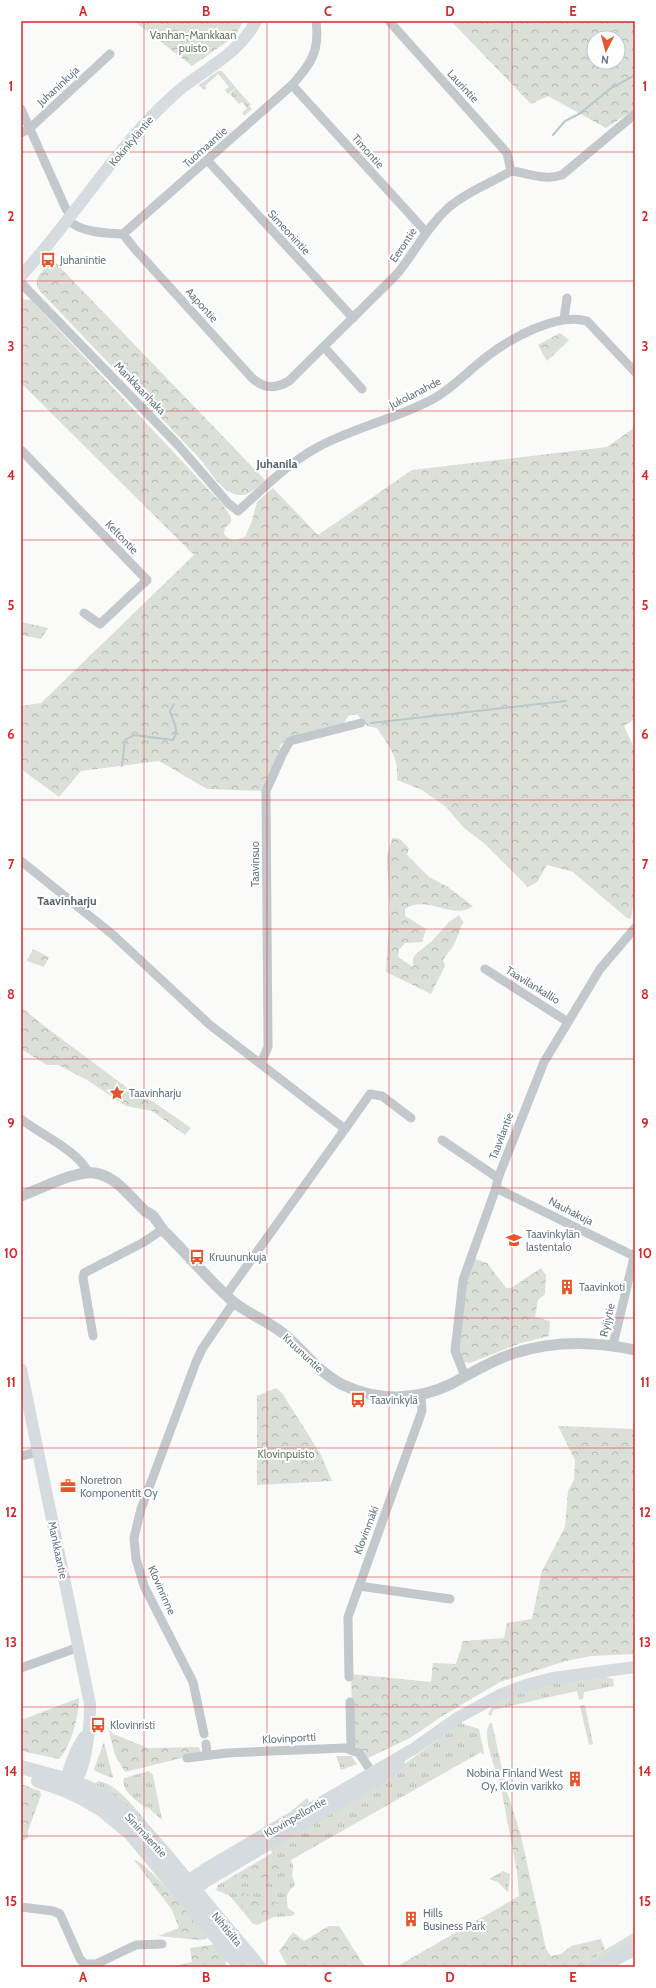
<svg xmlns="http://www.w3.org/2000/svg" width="656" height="1988" font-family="Cabin,sans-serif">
	<defs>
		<pattern id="grass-tufts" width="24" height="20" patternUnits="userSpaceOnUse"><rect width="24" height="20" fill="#dadfd7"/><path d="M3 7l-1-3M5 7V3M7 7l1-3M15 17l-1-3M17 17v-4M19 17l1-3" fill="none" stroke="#b4b9b4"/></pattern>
		<pattern id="forest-crowns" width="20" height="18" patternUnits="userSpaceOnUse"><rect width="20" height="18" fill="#dadfd7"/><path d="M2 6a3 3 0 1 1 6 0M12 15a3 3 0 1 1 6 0" fill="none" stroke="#b4b9b4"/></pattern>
	</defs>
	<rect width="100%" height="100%" fill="#fafaf8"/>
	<g fill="url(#grass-tufts)">
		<polygon points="218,71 222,71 236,88 228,94 225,90 229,87 218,74 205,86 207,88 204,90 199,85"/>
		<polygon points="236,88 251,105 249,106 252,109 244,116 242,113 247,108 242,102 239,104 230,94"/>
		<polygon points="605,1674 606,1677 613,1679 614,1686 584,1692 583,1699 579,1700 577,1691 493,1710 491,1716 488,1714 494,1703 545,1684"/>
		<polygon points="585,1705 593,1744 589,1745 580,1706"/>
		<path d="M460,1723L479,1729L484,1754L483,1755L481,1752L291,1860L293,1866L292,1875L295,1885C286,1893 286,1897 288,1908L295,1913L292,1916L273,1917L258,1925L253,1924L230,1896L216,1890L218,1885L272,1853L271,1850L289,1835L379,1783Z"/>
		<path d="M490,1723H492L507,1792L502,1793C499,1776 480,1736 490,1723Z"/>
		<polygon points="104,1742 113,1777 112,1778 95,1771 94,1769"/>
		<polygon points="336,1756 351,1756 357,1764 341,1770"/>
		<path d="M149,1771L153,1775L162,1820L145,1805L155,1821C153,1818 150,1814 148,1810C140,1802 120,1792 124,1778Z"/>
		<path d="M99,1781C123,1786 148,1825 163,1843L93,1786L95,1783Z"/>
		<polygon points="307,1798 309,1802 295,1814 202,1868 200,1865 290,1812"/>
		<polygon points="503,1871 510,1874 508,1892 498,1882 489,1879"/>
		<polygon points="635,1932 635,1944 587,1967 566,1967 605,1950"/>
	</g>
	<g fill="url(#forest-crowns)" fill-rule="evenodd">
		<polygon points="134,21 243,21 235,36 192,66"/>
		<path d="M451,21H635V109L606,128L548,96L531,104ZM594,38H618V62H594Z"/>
		<path d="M54,261L265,480C260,485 254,491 247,494C227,501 211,473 201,460L38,289C33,276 45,269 54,261Z"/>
		<path d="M21,299L31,300L223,505L231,517V522L225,528L224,534C231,542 236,540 245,537L252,521L257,502L273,488L318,535L412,470L607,447L635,427V719L624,726L635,750V893L631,919L627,918L573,872L547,865L537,882L528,887L485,844L463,827L446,807L422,790L397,780C399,757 389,746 377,728L367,726L357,714L348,716L343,725L287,739L281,744L266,791L207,789L159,761L81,771L59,797L21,769V706L41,703L194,555L21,383Z"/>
		<polygon points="560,333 569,340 547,361 538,345"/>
		<polygon points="21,622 48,628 41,639 21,635"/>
		<path d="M392,838L400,839L409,848L407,855L429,877L448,887L473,906C453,921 427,894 405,909V916L426,929L422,942L405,943L399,950L398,957L413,967V958L417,953L431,942L449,922L459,915L463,922L454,945L443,960L445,966L431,994L386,972L390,910L387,857Z"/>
		<polygon points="33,949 49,957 44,967 27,961"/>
		<polygon points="21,1007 43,1025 134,1093 146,1097 191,1128 185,1135 152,1111 126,1106 87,1080 58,1065 47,1065 21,1049"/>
		<polygon points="472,1258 487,1263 506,1288 511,1288 541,1268 546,1275 545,1294 538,1300 535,1317 550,1321 549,1336 521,1343 470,1363 464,1362 458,1349 466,1281"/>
		<polygon points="276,1388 282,1393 321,1455 332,1481 257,1485 257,1396"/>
		<polygon points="558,1426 635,1429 635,1654 591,1656 566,1661 500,1682 444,1715 410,1738 368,1758 353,1743 351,1674 431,1682 433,1663 456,1664 463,1641 504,1638 507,1623 532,1619 542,1571 565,1527 568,1491 574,1480 575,1460"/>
		<path d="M79,1698C79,1715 71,1747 59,1759L21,1751V1720Z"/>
		<polygon points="108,1727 113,1734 148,1748 199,1747 201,1753 125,1772 115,1755"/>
		<polygon points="21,1784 40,1791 41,1795 28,1831 28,1838 23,1840 21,1838"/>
		<polygon points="507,1792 520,1832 546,1949 551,1956 561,1954 571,1946 601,1939 605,1950 566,1967 396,1967 519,1896 517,1872 502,1793"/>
		<polygon points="273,1858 280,1869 260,1883 240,1880 240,1874 257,1864"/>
		<path d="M134,1860C148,1862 196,1923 207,1936V1939L200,1940L158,1936L179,1928L172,1910Z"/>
		<polygon points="243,1893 278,1903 265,1919 252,1919 238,1899"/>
		<polygon points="329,1926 339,1926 365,1967 288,1967 279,1951 293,1932 304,1941"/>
		<polygon points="216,1944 227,1961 224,1967 169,1967 192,1962 190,1948"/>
	</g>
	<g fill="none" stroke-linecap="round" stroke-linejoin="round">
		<g stroke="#bbc7cb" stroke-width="2">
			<polyline points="553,135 565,121 579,114 610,89 635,75"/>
			<polyline points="371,723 566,701"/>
			<path d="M122,766L125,740L134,735L173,740C180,729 173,722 170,711L174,704"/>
		</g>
		<g stroke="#c3c8cc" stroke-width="9">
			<polyline points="389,21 507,153 511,171"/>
			<polyline points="292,85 426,232"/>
			<polyline points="21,109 66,209 71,216"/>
			<polyline points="21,133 29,129 110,54"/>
			<polyline points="208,161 353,318"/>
			<path d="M68,220C82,233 105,233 123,234L292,85C311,64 320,51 316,21"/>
			<path d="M123,234L134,248L252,378C265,389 275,389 289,381L397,274C415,252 427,227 448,208C466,192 491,183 511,171C529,173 544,181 562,175L635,114"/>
			<path d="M21,283L178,445L228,503L238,511C263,489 288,463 318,447C355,427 396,419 433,399C453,388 467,372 485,358C509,339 557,312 587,321L635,372"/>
			<polyline points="564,319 567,298"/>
			<polyline points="324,347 362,389"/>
			<polyline points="21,450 147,580 100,624 84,613"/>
			<polyline points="21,861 112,934 210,1025 345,1129 226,1295"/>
			<polyline points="485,969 568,1022"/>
			<polyline points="261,1063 268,1047 266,791 283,753 290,741 361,723"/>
			<path d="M21,1119C41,1135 77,1150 88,1172"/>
			<polyline points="345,1129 370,1094 382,1096 411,1118"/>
			<polyline points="442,1140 498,1178"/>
			<polyline points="496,1188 634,1256"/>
			<polyline points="93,1336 83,1278 84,1273 144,1242 163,1229"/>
			<polyline points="613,1345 635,1253"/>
			<polyline points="465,1376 455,1351 463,1280 496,1188 498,1178 544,1062 600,969 635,928"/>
			<polyline points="21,1456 38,1452"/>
			<polyline points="359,1586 450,1599"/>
			<polyline points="21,1668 79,1647"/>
			<polyline points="349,1677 348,1617 422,1411 421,1395"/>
			<polyline points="350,1702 351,1749"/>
			<polyline points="204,1734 193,1682 144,1586 136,1559 134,1538 141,1509 196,1362 202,1349 234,1302"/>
			<polyline points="206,1744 207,1755"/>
			<polyline points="187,1758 227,1753 345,1748 359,1753 375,1777"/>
			<polyline points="21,1907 53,1911 60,1914 80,1959 85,1964 96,1964 136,1945 162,1944"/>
		</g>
		<path stroke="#c3c8cc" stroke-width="11" d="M21,1196C41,1189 75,1170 95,1173C117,1177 128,1195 143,1209C145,1212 149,1213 152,1215C157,1220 160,1227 165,1232C187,1254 207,1278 230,1299C245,1313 267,1320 284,1334C304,1351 319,1373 343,1385C377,1401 417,1401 451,1384C472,1373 492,1360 515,1353C555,1340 594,1341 635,1350"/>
		<g stroke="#d6dbdf" stroke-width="12">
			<path d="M21,276C69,224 106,163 156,112C166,102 176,92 187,84C213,65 241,50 256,21"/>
			<path d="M21,1369L90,1704C90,1728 87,1772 70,1789"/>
			<path d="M67,1787C66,1771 75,1751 84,1737"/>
			<polyline points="181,1886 198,1874 415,1748 459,1717 502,1694 526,1685 553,1678 635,1667"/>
			<polyline points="187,1896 205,1882 377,1780 399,1764"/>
		</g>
		<g stroke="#d6dbdf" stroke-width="14">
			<path d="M21,1767C44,1774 69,1778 91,1789C135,1812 164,1853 195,1890C216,1916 238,1941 259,1967"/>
			<polyline points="38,1781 67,1791 85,1800 102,1810 130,1833 241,1967"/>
		</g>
		<polyline stroke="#d6dbdf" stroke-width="15" points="598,1967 635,1948"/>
	</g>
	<path fill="none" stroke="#d62828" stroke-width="1" stroke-opacity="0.55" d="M144,21V1967M267,21V1967M389,21V1967M512,21V1967M21,152H635M21,281H635M21,411H635M21,540H635M21,670H635M21,800H635M21,929H635M21,1059H635M21,1188H635M21,1318H635M21,1448H635M21,1577H635M21,1707H635M21,1836H635"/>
	<defs>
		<symbol id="bus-bare" viewBox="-9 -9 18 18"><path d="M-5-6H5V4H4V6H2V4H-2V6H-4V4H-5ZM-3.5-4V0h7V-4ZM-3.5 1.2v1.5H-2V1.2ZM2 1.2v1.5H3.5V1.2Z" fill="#e4572e" stroke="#fff" stroke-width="2.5" paint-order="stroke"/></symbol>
		<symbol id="sight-bare" viewBox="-9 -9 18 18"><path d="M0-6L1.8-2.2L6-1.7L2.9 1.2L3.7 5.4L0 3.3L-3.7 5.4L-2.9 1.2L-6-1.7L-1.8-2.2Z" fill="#e4572e" stroke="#fff" stroke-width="2.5" paint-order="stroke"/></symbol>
		<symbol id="school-bare" viewBox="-9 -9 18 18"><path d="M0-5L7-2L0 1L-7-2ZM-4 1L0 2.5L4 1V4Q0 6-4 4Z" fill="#e4572e" stroke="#fff" stroke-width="2.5" paint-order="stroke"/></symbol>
		<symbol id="building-bare" viewBox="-9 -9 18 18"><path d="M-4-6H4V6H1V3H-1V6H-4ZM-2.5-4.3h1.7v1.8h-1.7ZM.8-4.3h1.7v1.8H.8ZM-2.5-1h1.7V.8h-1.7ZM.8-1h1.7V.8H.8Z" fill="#e4572e" stroke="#fff" stroke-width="2.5" paint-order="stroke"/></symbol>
		<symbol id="office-bare" viewBox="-9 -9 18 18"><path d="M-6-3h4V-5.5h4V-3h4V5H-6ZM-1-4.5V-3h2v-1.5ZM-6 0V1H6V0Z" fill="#e4572e" stroke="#fff" stroke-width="2.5" paint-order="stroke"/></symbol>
	</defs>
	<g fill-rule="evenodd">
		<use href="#bus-bare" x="37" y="249" width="22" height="22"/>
		<use href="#sight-bare" x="106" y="1082" width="22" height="22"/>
		<use href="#school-bare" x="503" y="1229" width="22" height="22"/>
		<use href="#bus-bare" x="186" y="1246" width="22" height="22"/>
		<use href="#building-bare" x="556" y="1276" width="22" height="22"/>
		<use href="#bus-bare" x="347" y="1389" width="22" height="22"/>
		<use href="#office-bare" x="57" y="1475" width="22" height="22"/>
		<use href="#bus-bare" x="87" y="1714" width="22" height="22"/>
		<use href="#building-bare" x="564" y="1768" width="22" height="22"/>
		<use href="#building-bare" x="400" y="1908" width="22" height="22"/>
	</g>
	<g text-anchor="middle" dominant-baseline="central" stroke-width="4" stroke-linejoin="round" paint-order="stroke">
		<g font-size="11" fill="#687a64" stroke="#fff">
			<text x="193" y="35">Vanhan-Mankkaan<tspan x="193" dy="13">puisto</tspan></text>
			<text x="286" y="1454">Klovinpuisto</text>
		</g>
		<g font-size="11" fill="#657683" stroke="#fff">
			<text transform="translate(58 86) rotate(-43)">Juhaninkuja</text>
			<text transform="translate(463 86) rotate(47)">Laurintie</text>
			<text transform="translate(131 141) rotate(-50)">Kokinkyläntie</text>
			<text transform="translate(205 147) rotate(-42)">Tuomaantie</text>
			<text transform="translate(368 151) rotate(48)">Timontie</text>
			<text transform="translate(289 232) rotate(47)">Simeonintie</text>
			<text transform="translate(403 245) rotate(-56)">Eerontie</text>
			<text transform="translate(202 305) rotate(48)">Aapontie</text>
			<text transform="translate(140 388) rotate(46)">Mankkaanhaka</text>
			<text transform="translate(415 393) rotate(-27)">Jukolanahde</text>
			<text transform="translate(122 537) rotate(46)">Keltontie</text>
			<text transform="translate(255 864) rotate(-90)">Taavinsuo</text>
			<text transform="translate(533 985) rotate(32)">Taavilankallio</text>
			<text transform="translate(501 1136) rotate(-69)">Taavilantie</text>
			<text transform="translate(571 1211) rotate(27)">Nauhakuja</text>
			<text transform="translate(607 1320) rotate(-77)">Ryijytie</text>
			<text transform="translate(303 1353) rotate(43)">Kruununtie</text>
			<text transform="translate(366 1530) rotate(-69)">Klovinmäki</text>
			<text transform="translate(58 1550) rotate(78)">Mankkaantie</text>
			<text transform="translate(162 1590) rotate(66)">Klovinrinne</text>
			<text transform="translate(289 1738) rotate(-3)">Klovinportti</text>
			<text transform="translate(295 1817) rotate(-30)">Klovinpellontie</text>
			<text transform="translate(146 1835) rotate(47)">Sinimäentie</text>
			<text transform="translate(227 1929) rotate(50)">Nihtisilta</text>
		</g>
		<g font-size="11" fill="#657683" stroke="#fff" text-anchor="start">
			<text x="60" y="260">Juhanintie</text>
			<text x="129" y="1093">Taavinharju</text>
			<text x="526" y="1234">Taavinkylän<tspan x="526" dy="13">lastentalo</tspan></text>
			<text x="209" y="1257">Kruununkuja</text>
			<text x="579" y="1287">Taavinkoti</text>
			<text x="370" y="1400">Taavinkylä</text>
			<text x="80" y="1480">Noretron<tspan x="80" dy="13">Komponentit Oy</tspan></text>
			<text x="110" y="1725">Klovinristi</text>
			<text x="563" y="1773" text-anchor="end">Nobina Finland West<tspan x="563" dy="13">Oy, Klovin varikko</tspan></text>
			<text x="423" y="1913">Hills<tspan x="423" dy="13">Business Park</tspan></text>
		</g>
		<g font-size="12" font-weight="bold" fill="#57646e" stroke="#fff">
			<text x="277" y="463">Juhanila</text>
			<text x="67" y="900">Taavinharju</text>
		</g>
	</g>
	<rect width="656" height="1988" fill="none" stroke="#ffffff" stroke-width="44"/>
	<g transform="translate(606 50) rotate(186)"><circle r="19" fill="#ffffff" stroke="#c1c8cd"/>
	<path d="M0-3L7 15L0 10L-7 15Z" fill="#e4572e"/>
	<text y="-6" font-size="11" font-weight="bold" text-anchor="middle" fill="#657683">N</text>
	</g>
	<rect x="22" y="22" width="612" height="1944" fill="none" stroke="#d62828" stroke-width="1.5"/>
	<g font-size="13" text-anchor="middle" font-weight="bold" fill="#d62828">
		<text x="83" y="16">A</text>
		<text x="206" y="16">B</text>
		<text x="328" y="16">C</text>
		<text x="450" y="16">D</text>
		<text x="573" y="16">E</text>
		<text x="11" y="91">1</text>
		<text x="645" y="91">1</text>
		<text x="11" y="221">2</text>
		<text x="645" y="221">2</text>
		<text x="11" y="351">3</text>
		<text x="645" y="351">3</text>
		<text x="11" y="480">4</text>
		<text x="645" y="480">4</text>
		<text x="11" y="610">5</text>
		<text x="645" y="610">5</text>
		<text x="11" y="739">6</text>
		<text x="645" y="739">6</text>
		<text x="11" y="869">7</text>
		<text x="645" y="869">7</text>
		<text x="11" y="999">8</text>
		<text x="645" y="999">8</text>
		<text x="11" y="1128">9</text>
		<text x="645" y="1128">9</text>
		<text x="11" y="1258">10</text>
		<text x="645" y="1258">10</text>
		<text x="11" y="1387">11</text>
		<text x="645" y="1387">11</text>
		<text x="11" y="1517">12</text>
		<text x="645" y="1517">12</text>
		<text x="11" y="1647">13</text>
		<text x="645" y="1647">13</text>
		<text x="11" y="1776">14</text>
		<text x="645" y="1776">14</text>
		<text x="11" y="1906">15</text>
		<text x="645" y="1906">15</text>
		<text x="83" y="1982">A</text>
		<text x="206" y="1982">B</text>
		<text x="328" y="1982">C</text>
		<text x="450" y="1982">D</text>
		<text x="573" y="1982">E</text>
	</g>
</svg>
